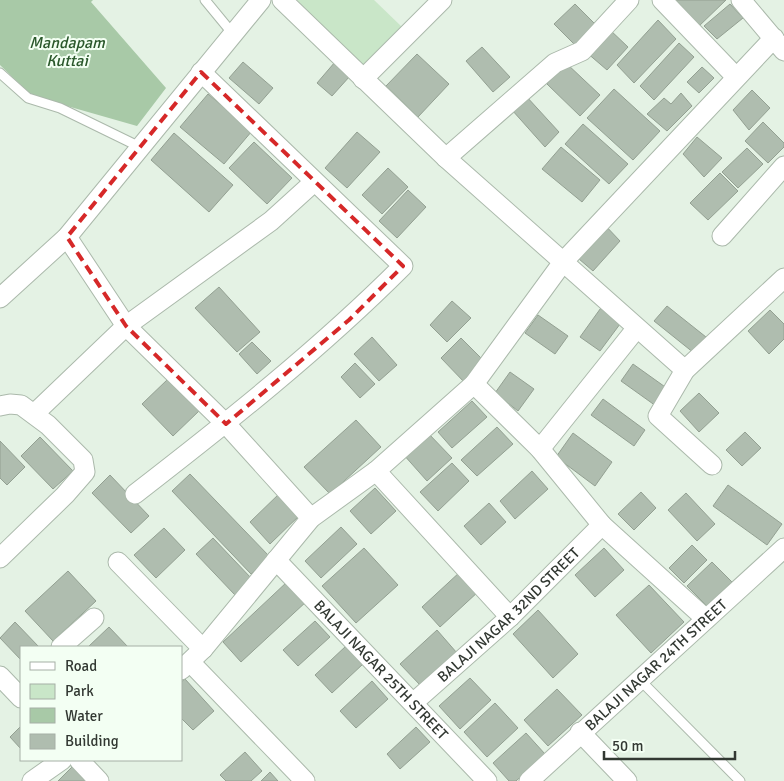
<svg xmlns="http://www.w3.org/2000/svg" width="784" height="781" font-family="Signika,sans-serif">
	<rect width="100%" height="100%" fill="#e4f2e4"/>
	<polygon fill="#c9e6c8" points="297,0 374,0 402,27 363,67"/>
	<polygon fill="#a8c9a7" points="0,0 93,0 91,2 166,88 137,126 32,96 0,65"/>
	<g fill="#afbdaf" stroke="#93a092">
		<polygon points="674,0 726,0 697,28"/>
		<polygon points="575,4 601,30 580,50 554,24"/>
		<polygon points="730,4 743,18 717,39 704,26"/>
		<polygon points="658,20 676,39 634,83 617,65"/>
		<polygon points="608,28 628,47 607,70 586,52"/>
		<polygon points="679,43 694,57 654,100 640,86"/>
		<polygon points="482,47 510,77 493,92 466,61"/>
		<polygon points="417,54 449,84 418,117 386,86"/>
		<polygon points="243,62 273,88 259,104 229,78"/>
		<polygon points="335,62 350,76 332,96 317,83"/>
		<polygon points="566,63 600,95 580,116 547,84"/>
		<polygon points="702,67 714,78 699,93 687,82"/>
		<polygon points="614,89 660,131 633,160 587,118"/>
		<polygon points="752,90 770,108 749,130 733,110"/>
		<polygon points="681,93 692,106 667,131 647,114 664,98 671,104"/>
		<polygon points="208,94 252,131 224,164 180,127"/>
		<polygon points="526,96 559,132 545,147 512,110"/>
		<polygon points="763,122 784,143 784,147 768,163 745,141"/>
		<polygon points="583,124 628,164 609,184 565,144"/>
		<polygon points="357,132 380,152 347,188 325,168"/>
		<polygon points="174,133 233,185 209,212 151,160"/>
		<polygon points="697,137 722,158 704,177 683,154"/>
		<polygon points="254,142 292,178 267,204 229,168"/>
		<polygon points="561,147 600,180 582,202 542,169"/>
		<polygon points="747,148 763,164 738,188 722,172"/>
		<polygon points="388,168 408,187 382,214 362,195"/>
		<polygon points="720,173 738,191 708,220 690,203"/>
		<polygon points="408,190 426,207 397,238 379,221"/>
		<polygon points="603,223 620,241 593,271 579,259 579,251"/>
		<polygon points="219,287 260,332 237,352 195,308"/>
		<polygon points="452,301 471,318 447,342 430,325"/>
		<polygon points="603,305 623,320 600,351 580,337"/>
		<polygon points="667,306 706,337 694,353 654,321"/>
		<polygon points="770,310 784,324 784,339 769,354 748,331"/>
		<polygon points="538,315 568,336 555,354 525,333"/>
		<polygon points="372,337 397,365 379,381 354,354"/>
		<polygon points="461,338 487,364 466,384 441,358"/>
		<polygon points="252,342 271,361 257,374 239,354"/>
		<polygon points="355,363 375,384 360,398 341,377"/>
		<polygon points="633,364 668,389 656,406 621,381"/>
		<polygon points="510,372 534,389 518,411 495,393"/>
		<polygon points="168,379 199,411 173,436 142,404"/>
		<polygon points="699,393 719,413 699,432 680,411"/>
		<polygon points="603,399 645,430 634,446 591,415"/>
		<polygon points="472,401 487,417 452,448 438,432"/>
		<polygon points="356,420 381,447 330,494 304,467"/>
		<polygon points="497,427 513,444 477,476 461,460"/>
		<polygon points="427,432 452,458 427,481 403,454"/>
		<polygon points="745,432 761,448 742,466 726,450"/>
		<polygon points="573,433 612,462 595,486 556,457"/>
		<polygon points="40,437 73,471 53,489 21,456"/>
		<polygon points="0,441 25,467 7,485 0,478"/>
		<polygon points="452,463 469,481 438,511 420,492"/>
		<polygon points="532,471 548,489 515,519 500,501"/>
		<polygon points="190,474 269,556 251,574 172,491"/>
		<polygon points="110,475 149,516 131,533 92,493"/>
		<polygon points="728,485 782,524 767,545 713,506"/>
		<polygon points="375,488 396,511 371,534 350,511"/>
		<polygon points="281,492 302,513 270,544 250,522"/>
		<polygon points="641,492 656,508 634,530 618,514"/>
		<polygon points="686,493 715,524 697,541 668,510"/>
		<polygon points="489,503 506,522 481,545 464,526"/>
		<polygon points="341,527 357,544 321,578 305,561"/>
		<polygon points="164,528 185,550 156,578 134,555"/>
		<polygon points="213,538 252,579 235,595 196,554"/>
		<polygon points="692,545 707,560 684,583 669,568"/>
		<polygon points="364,548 398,585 356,623 322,586"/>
		<polygon points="604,548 624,570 595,597 575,575"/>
		<polygon points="712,562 732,582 707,606 687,586"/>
		<polygon points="68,571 96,601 53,641 25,611"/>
		<polygon points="461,571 479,591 440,627 422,607"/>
		<polygon points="288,581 307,601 241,662 223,642"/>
		<polygon points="649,585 684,622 651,653 616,615"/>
		<polygon points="538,610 578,654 553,678 513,634"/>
		<polygon points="315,621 330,637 298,666 283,650"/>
		<polygon points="15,622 39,647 21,647 21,660 0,638"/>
		<polygon points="109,627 128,647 88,647"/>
		<polygon points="437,630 457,653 421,686 400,664"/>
		<polygon points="346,646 363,664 332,693 315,675"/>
		<polygon points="470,678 491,700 460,729 439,706"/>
		<polygon points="185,679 214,711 193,730 181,718 181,682"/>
		<polygon points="372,681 388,699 356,728 340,711"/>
		<polygon points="557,689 582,715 548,746 524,720"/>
		<polygon points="495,703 518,728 487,757 464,732"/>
		<polygon points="21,726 21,749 10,737"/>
		<polygon points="416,727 430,742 400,769 387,754"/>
		<polygon points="526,733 545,754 516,781 509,781 493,763"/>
		<polygon points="245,752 262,771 251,781 226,781 220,775"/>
		<polygon points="72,767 86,781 58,781"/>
		<polygon points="270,772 278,781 261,781"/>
	</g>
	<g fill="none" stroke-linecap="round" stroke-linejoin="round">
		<defs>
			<g id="service">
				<polyline points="205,0 233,34"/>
				<polyline points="0,73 28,98 60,108 140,147"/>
				<polyline points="639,679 740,781"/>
			</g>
			<g id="minor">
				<polyline points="282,0 446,158 685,370"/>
				<polyline points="662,0 736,77"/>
				<polyline points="741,0 784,51"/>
				<polyline points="363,79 442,0"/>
				<polyline points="446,158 555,63 582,51 629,0"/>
				<polyline points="722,236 784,166"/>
				<polyline points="67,237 126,326 226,424 311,518"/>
				<polyline points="0,298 67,237 261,0"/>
				<polyline points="474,384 540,449 602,525 706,619"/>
				<polyline points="0,406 10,404 21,405 48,425 83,460 85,472 65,495 0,558"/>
				<polyline points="34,414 126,326 271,221 314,182"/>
				<polyline points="540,449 636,329"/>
				<polyline points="712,465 658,416 685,370 784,278"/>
				<polyline points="376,471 510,617"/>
				<path d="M135,494C228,422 320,349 403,266L201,72"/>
				<path id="s1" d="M276,560L487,781"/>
				<polyline points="118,562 203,649"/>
				<polyline points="61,647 94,618"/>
				<polyline points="191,663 305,781"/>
				<polyline points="181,670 203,649 311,518 376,471 474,384 563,262 774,38"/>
				<polyline points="0,676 21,698"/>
				<path id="s2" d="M413,703L510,617L602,525"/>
				<polyline points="580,732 627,781"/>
				<polyline points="79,760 99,781"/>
				<polyline points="32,781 62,760"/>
				<path id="s3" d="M529,781L784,548"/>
			</g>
		</defs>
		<use href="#service" stroke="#abb9ab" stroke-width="11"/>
		<use href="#minor" stroke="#abb9ab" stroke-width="21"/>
		<use href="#service" stroke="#fff" stroke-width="9"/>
		<use href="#minor" stroke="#fff" stroke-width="19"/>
	</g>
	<path fill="none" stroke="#d62828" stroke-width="4" stroke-dasharray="10 6" stroke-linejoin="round" d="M201,72L403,266L349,320L226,424L126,326L67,237Z"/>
	<g text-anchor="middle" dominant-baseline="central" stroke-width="4" stroke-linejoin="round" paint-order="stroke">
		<g font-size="15" fill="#323832" stroke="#f3fff3">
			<text stroke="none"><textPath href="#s2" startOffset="130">BALAJI NAGAR 32ND STREET</textPath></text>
			<text stroke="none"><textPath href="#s3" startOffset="172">BALAJI NAGAR 24TH STREET</textPath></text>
			<text stroke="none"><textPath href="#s1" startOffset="152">BALAJI NAGAR 25TH STREET</textPath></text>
		</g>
		<g font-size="16" font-style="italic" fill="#2a582b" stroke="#f3fff3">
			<text x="67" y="43">Mandapam<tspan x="67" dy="18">Kuttai</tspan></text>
		</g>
	</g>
	<rect x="20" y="646" width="162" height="115" fill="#f3fff3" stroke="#a6afa6"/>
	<rect x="30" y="662" width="25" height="8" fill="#ffffff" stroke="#a6afa6"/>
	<text x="65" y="671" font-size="15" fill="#323832">Road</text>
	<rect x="30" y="684" width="25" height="15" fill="#c9e6c8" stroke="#a6afa6"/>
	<text x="65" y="696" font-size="15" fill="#323832">Park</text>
	<rect x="30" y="708" width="25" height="15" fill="#a8c9a7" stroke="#a6afa6"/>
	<text x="65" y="721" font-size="15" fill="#323832">Water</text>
	<rect x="30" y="734" width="25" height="15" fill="#afbdaf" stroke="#a6afa6"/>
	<text x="65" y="746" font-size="15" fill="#323832">Building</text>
	<path d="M604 751v8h131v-8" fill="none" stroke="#323832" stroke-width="2.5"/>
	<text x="612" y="751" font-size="15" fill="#323832" stroke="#f3fff3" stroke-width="4" paint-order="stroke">50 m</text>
</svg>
